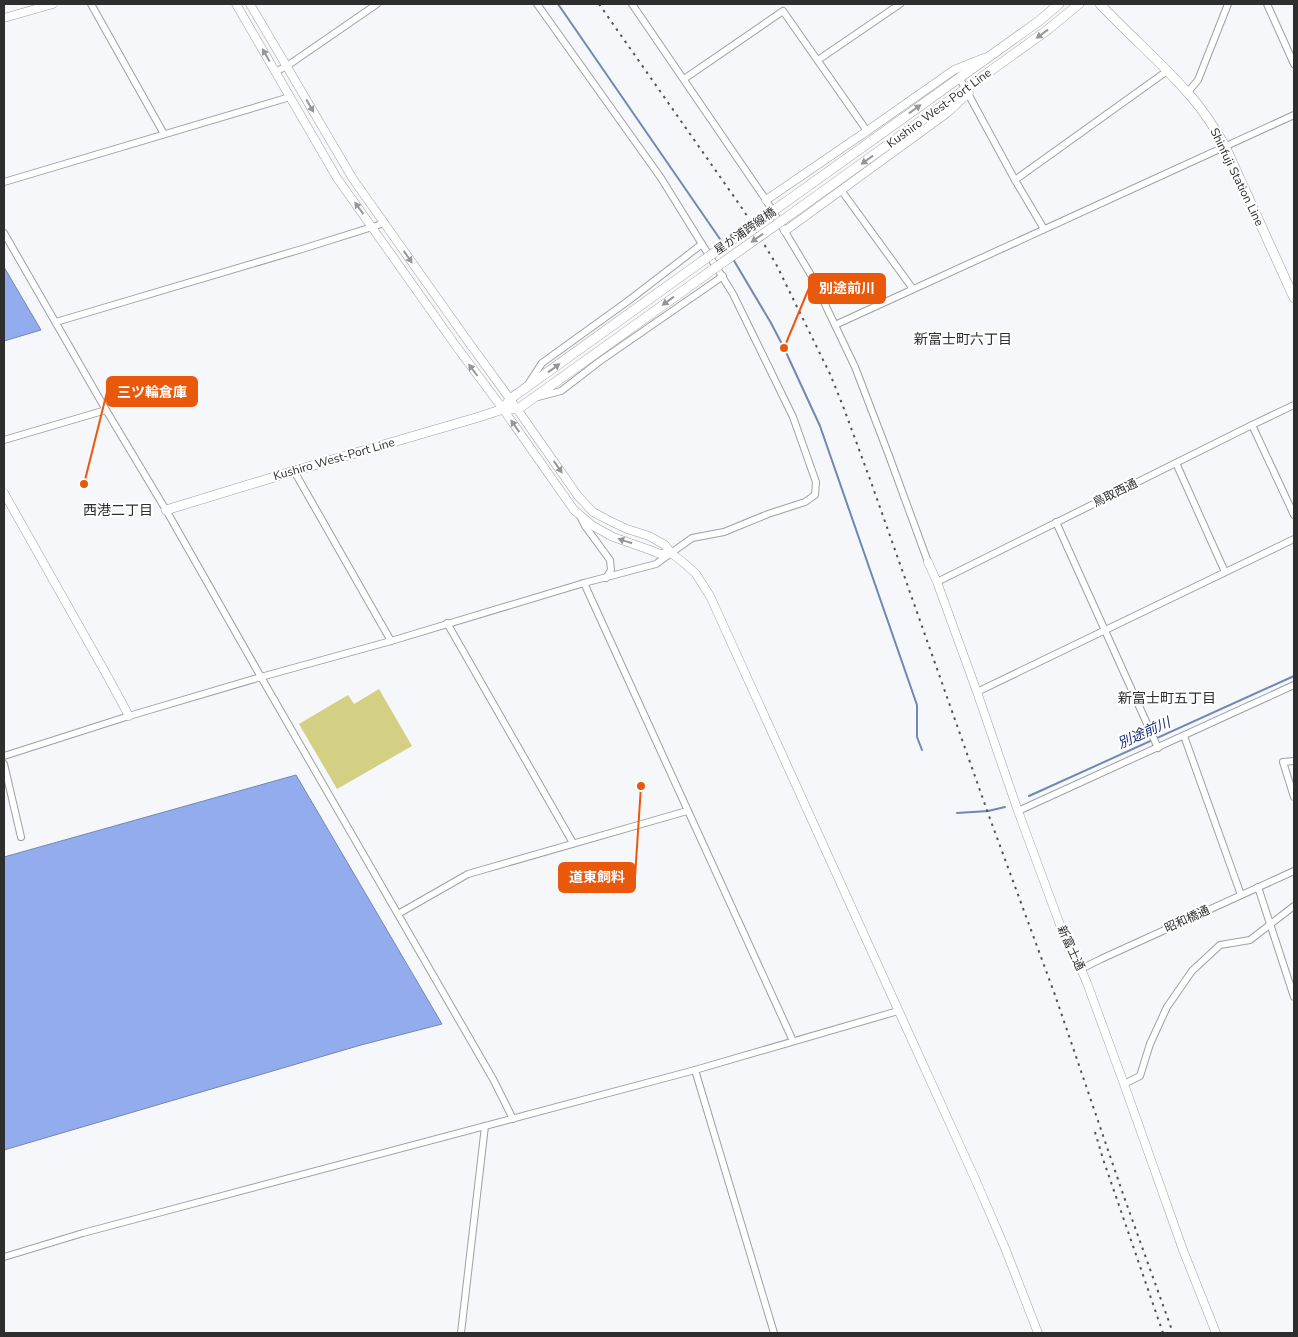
<svg xmlns="http://www.w3.org/2000/svg" width="1298" height="1337" font-family="'Nunito Sans','Noto Sans JP',sans-serif">
	<rect width="100%" height="100%" fill="#f5f7fa"/>
	<polygon fill="#d3d083" points="379,689 412,746 337,789 299,724 348,695 354,704"/>
	<g fill="#92aced" stroke="#7486b4">
		<polygon points="4,267 41,330 4,341"/>
		<polygon points="296,775 442,1024 361,1045 4,1150 4,857"/>
	</g>
	<g fill="none" stroke-linecap="round" stroke-linejoin="round">
		<g stroke="#7486b4" stroke-width="2">
			<polyline points="558,4 722,242"/>
			<polyline points="733,259 771,323 784,348 820,426 917,705 917,737 922,750"/>
			<polyline points="1029,796 1294,676"/>
			<polyline points="957,813 988,811 1005,807"/>
		</g>
		<defs>
			<g id="minor">
				<polyline points="91,4 164,134"/>
				<polyline points="632,4 766,200 811,275 855,367 888,453 928,562"/>
				<polyline points="1267,4 1294,64"/>
				<polyline points="818,60 900,4"/>
				<polyline points="275,72 287,66 377,4"/>
				<polyline points="959,77 1015,180 1044,229"/>
				<polyline points="684,79 783,11 867,131"/>
				<polyline points="1188,92 1198,80 1228,4"/>
				<polyline points="1015,180 1167,71"/>
				<polyline points="4,182 290,97"/>
				<polyline points="841,190 913,289"/>
				<polyline points="4,233 106,410 166,510 261,677 493,1079 513,1119"/>
				<polyline points="56,322 302,249 385,223"/>
				<polyline points="835,325 1294,115"/>
				<polyline points="529,383 542,363 628,301 702,244"/>
				<polyline points="538,397 561,391 600,361 723,276"/>
				<polyline points="1252,425 1294,515"/>
				<polyline points="4,440 106,410"/>
				<polyline points="1176,463 1225,572"/>
				<polyline points="294,471 391,641"/>
				<polyline points="580,516 585,526 610,560 611,570 606,578"/>
				<polyline points="1056,522 1158,748"/>
				<polyline points="937,582 1252,425 1294,405"/>
				<polyline points="584,583 793,1041"/>
				<polyline points="447,623 573,843"/>
				<polyline points="977,692 1294,539"/>
				<polyline points="1184,736 1241,895"/>
				<polyline points="4,756 129,716 261,677 391,641 584,583 656,564 692,538 724,532 768,514 805,502 815,495 816,482 793,417 733,294 661,178 537,4"/>
				<polyline points="1294,761 1283,762 1294,797"/>
				<polyline points="4,764 21,837"/>
				<polyline points="1018,811 1294,685"/>
				<polyline points="1258,887 1294,997"/>
				<polyline points="398,914 468,874 687,811"/>
				<polyline points="1081,969 1101,959 1294,871"/>
				<polyline points="695,1070 774,1333"/>
				<polyline points="1124,1084 1140,1076 1150,1044 1167,1007 1192,971 1220,945 1250,940 1294,906"/>
				<polyline points="4,1257 83,1233 695,1070 898,1011"/>
				<polyline points="461,1333 485,1126"/>
			</g>
			<g id="tertiary">
				<polyline points="236,4 337,178 456,346 503,409 574,510 593,526 613,537 650,550 660,554 671,553"/>
				<polyline points="250,4 353,179 467,340 510,399 578,496 593,512 610,521 627,529 649,536 665,545 671,553 684,563 696,574 710,596 976,1181 1005,1248 1038,1333"/>
				<polyline points="4,18 53,4"/>
				<polyline points="766,200 867,131 954,70 984,58"/>
				<polyline points="785,231 947,113 969,93"/>
				<polyline points="4,493 109,679 129,716"/>
				<polyline points="928,562 937,582 977,692 1018,811 1069,949 1081,969 1087,983 1124,1084 1183,1250 1216,1333"/>
			</g>
			<g id="secondary">
				<path d="M1100,4C1128,34 1160,61 1187,92C1202,108 1214,127 1225,146L1294,298"/>
				<polyline points="790,199 1039,21 1059,4"/>
				<polyline points="797,210 1046,31 1079,4"/>
				<polyline points="503,409 510,399 701,262"/>
				<polyline points="166,510 294,471 479,417 503,409 518,409 708,273"/>
			</g>
		</defs>
		<use href="#minor" stroke="#9ea0a3" stroke-width="8"/>
		<use href="#tertiary" stroke="#9ea0a3" stroke-width="9"/>
		<use href="#secondary" stroke="#9ea0a3" stroke-width="10"/>
		<use href="#minor" stroke="#fff" stroke-width="6"/>
		<use href="#tertiary" stroke="#fff" stroke-width="8"/>
		<use href="#secondary" stroke="#fff" stroke-width="9"/>
		<g stroke="#525253" stroke-width="2" stroke-dasharray="2.5 5" stroke-linecap="butt">
			<polyline points="599,4 744,211 776,264 830,374 843,406 871,482 989,816 1055,995 1123,1194 1173,1333"/>
			<polyline points="1095,1132 1103,1159 1163,1333"/>
		</g>
		<defs>
			<g id="secondary-bridge">
				<polyline points="701,262 790,199"/>
				<polyline points="708,273 797,210"/>
			</g>
		</defs>
		<use href="#secondary-bridge" stroke="#9ea0a3" stroke-width="10" stroke-linecap="butt"/>
		<use href="#secondary-bridge" stroke="#fff" stroke-width="9"/>
	</g>
	<defs><path id="oneway-solid" d="M-6-.8H1V-3.2L6.5 0L1 3.2V.8H-6Z" transform="scale(1.25)"/></defs>
	<g fill="#969697">
		<use href="#oneway-solid" transform="translate(1042 34) rotate(144)"/>
		<use href="#oneway-solid" transform="translate(266 55) rotate(-120)"/>
		<use href="#oneway-solid" transform="translate(310 106) rotate(60)"/>
		<use href="#oneway-solid" transform="translate(915 109) rotate(-36)"/>
		<use href="#oneway-solid" transform="translate(867 160) rotate(144)"/>
		<use href="#oneway-solid" transform="translate(359 208) rotate(-126)"/>
		<use href="#oneway-solid" transform="translate(757 238) rotate(145)"/>
		<use href="#oneway-solid" transform="translate(408 257) rotate(55)"/>
		<use href="#oneway-solid" transform="translate(668 301) rotate(144)"/>
		<use href="#oneway-solid" transform="translate(554 368) rotate(-36)"/>
		<use href="#oneway-solid" transform="translate(473 370) rotate(-127)"/>
		<use href="#oneway-solid" transform="translate(515 426) rotate(-125)"/>
		<use href="#oneway-solid" transform="translate(558 467) rotate(55)"/>
		<use href="#oneway-solid" transform="translate(625 541) rotate(-162)"/>
	</g>
	<g text-anchor="middle" dominant-baseline="central" stroke-width="4" stroke-linejoin="round" paint-order="stroke">
		<g font-size="12" fill="#2e2e2f" stroke="#fff">
			<text transform="translate(939 108) rotate(-36)">Kushiro West-Port Line</text>
			<text transform="translate(1237 177) rotate(64)">Shinfuji Station Line</text>
			<text transform="translate(745 231) rotate(-35)">星が浦跨線橋</text>
			<text transform="translate(334 459) rotate(-16)">Kushiro West-Port Line</text>
			<text transform="translate(1115 493) rotate(-26)">鳥取西通</text>
			<text transform="translate(1187 919) rotate(-24)">昭和橋通</text>
			<text transform="translate(1071 948) rotate(65)">新富士通</text>
		</g>
		<g font-size="14" fill="#2e2e2f" stroke="#fff">
			<text x="963" y="339">新富士町六丁目</text>
			<text x="118" y="510">西港二丁目</text>
			<text x="1167" y="698">新富士町五丁目</text>
		</g>
		<g font-size="14" font-style="italic" fill="#1b2f79" stroke="#fff">
			<text transform="translate(1144 733) rotate(-24)">別途前川</text>
		</g>
	</g>
	<path fill="none" stroke="#e8590c" stroke-width="2" d="M784 348L809 288M84 484L107 392M641 786L635 877"/>
	<g fill="#e8590c" stroke="#fff" stroke-width="2">
		<circle cx="784" cy="348" r="5"/>
		<circle cx="84" cy="484" r="5"/>
		<circle cx="641" cy="786" r="5"/>
	</g>
	<g fill="#e8590c" stroke="#e8590c" stroke-width="2">
		<rect x="809" y="274" width="76" height="29" rx="5"/>
		<rect x="107" y="377" width="90" height="29" rx="5"/>
		<rect x="559" y="863" width="76" height="29" rx="5"/>
	</g>
	<g font-size="14" text-anchor="middle" font-weight="bold" fill="#fff">
		<text x="847" y="293">別途前川</text>
		<text x="152" y="397">三ツ輪倉庫</text>
		<text x="597" y="882">道東飼料</text>
	</g>
	<rect width="1298" height="1337" fill="none" stroke="#2e2e2f" stroke-width="10"/>
</svg>
